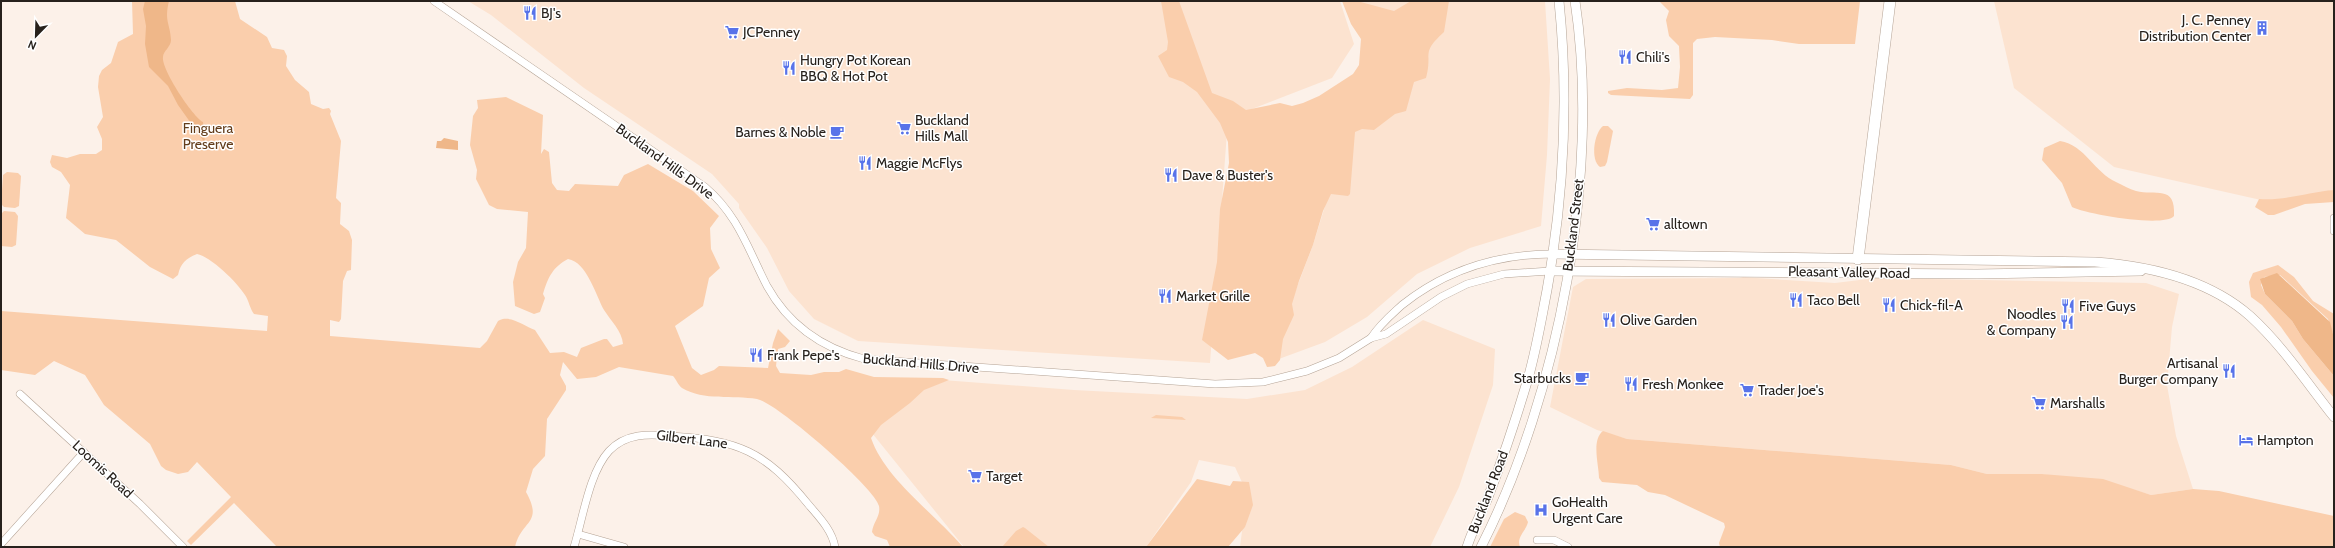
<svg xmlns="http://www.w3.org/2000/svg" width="2335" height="548" font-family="Cabin,sans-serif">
	<rect width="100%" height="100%" fill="#fcf1e9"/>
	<g fill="#fce3d0">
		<polygon points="468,1 1340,1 1354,44 1332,78 1239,114 1227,132 1210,363 858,341 814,319 789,291 767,248 739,208 739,204 712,174 584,88 491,15"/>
		<polygon points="1356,1 1417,1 1394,17"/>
		<polygon points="1447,1 1545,1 1550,79 1547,155 1541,226 1470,248 1417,274 1367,317 1325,342 1268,363 1313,245 1351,122 1415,78 1425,74 1430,39"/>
		<polygon points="1994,1 2334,1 2334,190 2270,202 2114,167 2014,88"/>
		<polygon points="1740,277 1835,283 1876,278 2146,283 2179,294 2172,327 2167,385 2176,436 2193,489 2151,495 2135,490 2042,474 1987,474 1951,465 1627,439 1597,430 1550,407 1573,287 1586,279 1743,278"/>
		<polygon points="1423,320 1495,349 1493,385 1459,487 1430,547 1240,547 1247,493 1235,467 1199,460 1191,482 1146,547 964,547 872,433 916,378 1074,390 1247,399 1305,390 1352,367"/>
	</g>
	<g fill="#faceac">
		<path d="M132,1H235L240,19L267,37L272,48L284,50L287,56L286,66L295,80L309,92L311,104L323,109L329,108L331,111L330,114L341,141L336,198L341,203L340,224L349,231L352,240L351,270L347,271L343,281L341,319L339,322L330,320V336L480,348L487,341L498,321C510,314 524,326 535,330L550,353L564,352L577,357L581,348L604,339H607L613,347L623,344C622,331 611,321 604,310C596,296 587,262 568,259C553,267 548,277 543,294L545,298L540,312L534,314L515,306L513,282L518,262L526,248L528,212L497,209L489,205L476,179L477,170L470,145L473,116L478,108L477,100L506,97L543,115L541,154L544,149L549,152L552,183L557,190L569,191L575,184L618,186L624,175L648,164L693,191L719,216L710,228L711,249L720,268L709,278L703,306L675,326L692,368L701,375L714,370L719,366L768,368L773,343L778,329L790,341L785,347L778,349L776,366L780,373L811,375L824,372H839L846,369L874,377L943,378L949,380L924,390L910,403L881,425L871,438C885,479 935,514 963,547H890L887,540L875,536L872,532C873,522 881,516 879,506C875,488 777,403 757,399C733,395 704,401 682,388C678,385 676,379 673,376L619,367L596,377L577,379L563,362L560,375L566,386V390L547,419L545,456L533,469L526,492C544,524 521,520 515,547H277L234,503L191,545L187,541L231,497L197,462L188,472L178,474L166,470L161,466L150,444L104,405L85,375L54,361L35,375L1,370V311L267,331L268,316L254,314C250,309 249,301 245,295C237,282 211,257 197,254C185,259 181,263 178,275L173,279L150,267L116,240L85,234L66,218L70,185L61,172L52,167L50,162L52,155L67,158L80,154H96L102,150V139L97,127L103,117L98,87L99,76L102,70L111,63L118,42L133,34Z"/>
		<path d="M1161,1H1179L1212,93L1233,101L1246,110L1280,103L1292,106L1303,103L1319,96L1353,74L1359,65L1361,39L1351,24L1342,1H1357L1394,11L1411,1H1449L1444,32C1420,54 1433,52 1426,78L1414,82L1406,111L1395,114L1374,130L1362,129L1355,132L1350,194L1348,196L1331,194L1323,211L1313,245L1299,281L1292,304L1294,315L1283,339L1280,360L1275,366L1267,367L1263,358L1255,353L1228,360L1202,340L1217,262L1220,209L1229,163L1228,142L1220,123L1197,92L1183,82L1169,77L1158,56L1167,50L1168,42Z"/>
		<polygon points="1659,1 1860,1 1855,44 1799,44 1772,40 1715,37 1697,39 1693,43 1693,95 1690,99 1611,95 1608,93 1608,91 1627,88 1662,90 1678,88 1680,67 1679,46 1669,36 1666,20 1669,11"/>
		<path d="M1603,126H1608L1613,131L1607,162L1605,166L1600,167C1590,160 1594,133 1603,126Z"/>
		<path d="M2060,141C2085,145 2095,173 2116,182C2123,185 2129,189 2136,191C2155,196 2176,184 2174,216C2164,228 2086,214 2072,207L2062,183L2042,160L2044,148Z"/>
		<polygon points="7,172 18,173 21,176 19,206 15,208 4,207 1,204 3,175"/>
		<path d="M2334,190V202L2305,204L2274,215H2268L2255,207L2259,199C2285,201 2308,192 2334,190Z"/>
		<polygon points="4,211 15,212 18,216 16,245 12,247 1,246 1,214"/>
		<polygon points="2278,265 2294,277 2313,301 2334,314 2334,338 2328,319 2280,275 2264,277 2261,285 2265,294 2292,321 2303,339 2334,376 2334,398 2312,371 2281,327 2262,305 2251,297 2249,282 2253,273"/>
		<polygon points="1156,415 1182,417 1186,420 1151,418"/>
		<path d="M1603,431L1627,439L1951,465L1987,474H2042L2103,479L2151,495L2193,489L2219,491L2334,516V547H1720L1719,543L1725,527L1724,523L1665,495L1648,492L1637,485L1602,482L1599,478C1599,465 1591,440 1603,431Z"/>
		<polygon points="1197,479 1230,486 1233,481 1249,482 1253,505 1245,527 1228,547 1146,547"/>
		<path d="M1515,512L1525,516L1528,522C1526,531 1516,537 1520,547H1490L1504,519Z"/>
		<polygon points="1023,527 1025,528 1049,547 1002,547 1016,531"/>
	</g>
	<g fill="#efb789">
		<path d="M145,1H169C164,21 170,23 171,40C171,47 163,51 163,57C161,69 193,117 203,122L205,143L178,105L168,86L149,67L145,44L146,26L143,9Z"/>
		<polygon points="444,138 458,141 458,150 436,148 437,141 441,141"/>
		<polygon points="2277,273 2330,322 2334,338 2334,376 2303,339 2292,321 2265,294 2260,279"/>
	</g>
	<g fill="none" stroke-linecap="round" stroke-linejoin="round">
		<defs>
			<g id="minor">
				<path d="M434,1L705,187C738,215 748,249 767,286C788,324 822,348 864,359L1215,384L1263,382L1307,371L1339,358L1371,338L1386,334L1441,297L1467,284L1504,274L1550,271"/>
				<polyline points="2334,218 2334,231"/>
				<path d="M1371,338C1380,324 1390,316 1402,305C1446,270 1497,254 1553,254"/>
				<polyline points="20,394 140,504 183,547"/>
				<polyline points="578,534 624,547"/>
				<polyline points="1537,540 1554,540 1568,547"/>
				<polyline points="1,544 84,452"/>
				<path d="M574,547C583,518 589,473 609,451C626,433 648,434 671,436C738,440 765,451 808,504C819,517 832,530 835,547"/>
			</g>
			<g id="major">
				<path d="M1553,254L2095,262C2150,266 2208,279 2250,316C2282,345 2307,383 2334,417"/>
				<polyline points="1550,271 1977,274 2141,271"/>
				<path d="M1467,547C1472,531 1480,515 1487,500C1502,461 1515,422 1527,382C1536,352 1541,321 1547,290C1564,194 1569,99 1559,1"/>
				<path d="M1481,547C1559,394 1601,172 1575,1"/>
			</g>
			<polyline id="highway" points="1858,259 1890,1"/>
		</defs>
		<use href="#minor" stroke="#b4a395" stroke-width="8"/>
		<use href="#major" stroke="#b4a395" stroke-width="10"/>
		<use href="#highway" stroke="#b4a395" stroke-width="12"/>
		<use href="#minor" stroke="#fff" stroke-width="7"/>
		<use href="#major" stroke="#fff" stroke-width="9"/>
		<use href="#highway" stroke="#fff" stroke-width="11"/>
	</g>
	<defs>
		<symbol id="restaurant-bare" viewBox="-9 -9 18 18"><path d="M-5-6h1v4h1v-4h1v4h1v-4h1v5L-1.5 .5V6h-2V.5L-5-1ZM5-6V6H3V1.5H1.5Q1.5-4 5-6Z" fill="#5873e9" stroke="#fff" stroke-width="2.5" paint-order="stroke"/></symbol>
		<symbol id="building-bare" viewBox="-9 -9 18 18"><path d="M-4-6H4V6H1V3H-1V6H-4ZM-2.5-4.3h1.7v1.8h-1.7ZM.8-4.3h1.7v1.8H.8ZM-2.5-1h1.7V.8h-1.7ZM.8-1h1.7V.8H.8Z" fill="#5873e9" stroke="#fff" stroke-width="2.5" paint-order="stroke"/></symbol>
		<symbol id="supermarket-bare" viewBox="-9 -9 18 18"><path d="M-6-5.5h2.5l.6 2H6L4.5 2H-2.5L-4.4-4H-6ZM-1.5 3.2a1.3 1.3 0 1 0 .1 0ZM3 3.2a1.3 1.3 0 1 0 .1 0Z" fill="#5873e9" stroke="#fff" stroke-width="2.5" paint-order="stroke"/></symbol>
		<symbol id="cafe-bare" viewBox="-9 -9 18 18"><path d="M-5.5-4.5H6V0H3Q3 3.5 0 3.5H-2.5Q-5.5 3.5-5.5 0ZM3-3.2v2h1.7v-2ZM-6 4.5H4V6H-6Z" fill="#5873e9" stroke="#fff" stroke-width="2.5" paint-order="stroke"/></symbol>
		<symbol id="hotel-bare" viewBox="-9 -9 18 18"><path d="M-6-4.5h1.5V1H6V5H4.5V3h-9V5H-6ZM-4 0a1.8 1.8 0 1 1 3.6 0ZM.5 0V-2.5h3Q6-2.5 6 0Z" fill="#5873e9" stroke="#fff" stroke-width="2.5" paint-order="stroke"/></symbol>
		<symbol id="hospital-bare" viewBox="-9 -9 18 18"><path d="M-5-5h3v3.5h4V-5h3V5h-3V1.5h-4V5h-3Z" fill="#5873e9" stroke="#fff" stroke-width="2.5" paint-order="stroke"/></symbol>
	</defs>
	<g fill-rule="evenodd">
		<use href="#restaurant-bare" x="520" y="3" width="20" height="20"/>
		<use href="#building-bare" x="2252" y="18" width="20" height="20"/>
		<use href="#supermarket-bare" x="722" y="22" width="20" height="20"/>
		<use href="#restaurant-bare" x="1615" y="47" width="20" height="20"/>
		<use href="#restaurant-bare" x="779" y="58" width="20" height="20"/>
		<use href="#supermarket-bare" x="894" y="118" width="20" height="20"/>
		<use href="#cafe-bare" x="827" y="122" width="20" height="20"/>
		<use href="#restaurant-bare" x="855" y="153" width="20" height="20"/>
		<use href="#restaurant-bare" x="1161" y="165" width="20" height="20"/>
		<use href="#supermarket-bare" x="1643" y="214" width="20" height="20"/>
		<use href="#restaurant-bare" x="1155" y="286" width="20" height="20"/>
		<use href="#restaurant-bare" x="1786" y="290" width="20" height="20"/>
		<use href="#restaurant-bare" x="1879" y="295" width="20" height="20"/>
		<use href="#restaurant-bare" x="2058" y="296" width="20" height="20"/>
		<use href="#restaurant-bare" x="1599" y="310" width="20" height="20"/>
		<use href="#restaurant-bare" x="2057" y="312" width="20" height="20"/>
		<use href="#restaurant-bare" x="746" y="345" width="20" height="20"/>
		<use href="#restaurant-bare" x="2219" y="361" width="20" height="20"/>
		<use href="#cafe-bare" x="1572" y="368" width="20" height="20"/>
		<use href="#restaurant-bare" x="1621" y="374" width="20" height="20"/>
		<use href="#supermarket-bare" x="1737" y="380" width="20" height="20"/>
		<use href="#supermarket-bare" x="2029" y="393" width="20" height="20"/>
		<use href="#hotel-bare" x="2236" y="430" width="20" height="20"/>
		<use href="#supermarket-bare" x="965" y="466" width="20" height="20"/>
		<use href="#hospital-bare" x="1531" y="500" width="20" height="20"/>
	</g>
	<g text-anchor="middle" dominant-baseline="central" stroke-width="3" stroke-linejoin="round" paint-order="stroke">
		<g font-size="14" fill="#27211c" stroke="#fff" text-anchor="start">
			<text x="541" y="13">BJ's</text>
			<text x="2251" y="20" text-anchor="end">J. C. Penney<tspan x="2251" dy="16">Distribution Center</tspan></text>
			<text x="743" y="32">JCPenney</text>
			<text x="1636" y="57">Chili's</text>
			<text x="800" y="60">Hungry Pot Korean<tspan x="800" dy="16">BBQ &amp; Hot Pot</tspan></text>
			<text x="915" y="120">Buckland<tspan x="915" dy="16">Hills Mall</tspan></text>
			<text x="826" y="132" text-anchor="end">Barnes &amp; Noble</text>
			<text x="876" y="163">Maggie McFlys</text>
			<text x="1182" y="175">Dave &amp; Buster's</text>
			<text x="1664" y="224">alltown</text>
			<text x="1176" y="296">Market Grille</text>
			<text x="1807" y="300">Taco Bell</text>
			<text x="1900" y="305">Chick-fil-A</text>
			<text x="2079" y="306">Five Guys</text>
			<text x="2056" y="314" text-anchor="end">Noodles<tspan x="2056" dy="16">&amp; Company</tspan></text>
			<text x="1620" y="320">Olive Garden</text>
			<text x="767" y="355">Frank Pepe's</text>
			<text x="2218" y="363" text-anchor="end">Artisanal<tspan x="2218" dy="16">Burger Company</tspan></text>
			<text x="1571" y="378" text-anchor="end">Starbucks</text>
			<text x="1642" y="384">Fresh Monkee</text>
			<text x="1758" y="390">Trader Joe's</text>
			<text x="2050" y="403">Marshalls</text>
			<text x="2257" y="440">Hampton</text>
			<text x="986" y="476">Target</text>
			<text x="1552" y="502">GoHealth<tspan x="1552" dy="16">Urgent Care</tspan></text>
		</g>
		<g font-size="14" fill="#633d1b" stroke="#fff">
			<text x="208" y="128">Finguera<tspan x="208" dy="16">Preserve</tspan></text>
		</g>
		<g font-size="14" fill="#27211c" stroke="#fff">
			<text transform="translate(665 161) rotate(36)">Buckland Hills Drive</text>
			<text transform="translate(1573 225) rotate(-83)">Buckland Street</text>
			<text transform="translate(1849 272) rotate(1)">Pleasant Valley Road</text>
			<text transform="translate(921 363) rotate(5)">Buckland Hills Drive</text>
			<text transform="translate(692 439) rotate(7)">Gilbert Lane</text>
			<text transform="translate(103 469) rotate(43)">Loomis Road</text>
			<text transform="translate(1488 492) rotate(-69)">Buckland Road</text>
		</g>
	</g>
	<rect width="2335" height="548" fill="none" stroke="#27211c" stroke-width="4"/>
	<g transform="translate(36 36) rotate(203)" stroke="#ffffff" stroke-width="3" paint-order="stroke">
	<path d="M0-3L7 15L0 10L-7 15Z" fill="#27211c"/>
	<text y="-6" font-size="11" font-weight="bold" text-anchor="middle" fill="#27211c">N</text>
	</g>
</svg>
